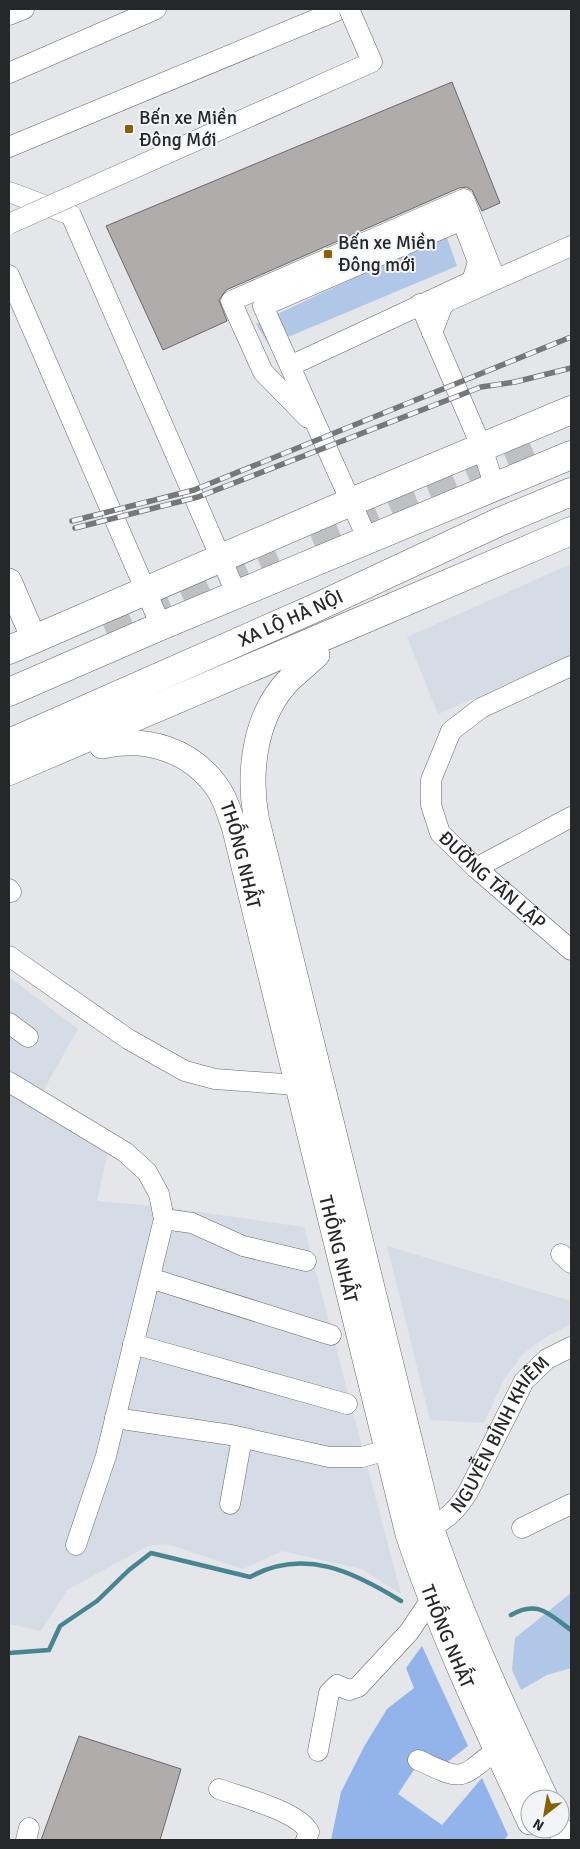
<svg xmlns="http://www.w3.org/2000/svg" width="580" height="1849" font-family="Signika,sans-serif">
	<rect width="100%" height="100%" fill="#e4e6e9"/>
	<g fill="#d6dce6">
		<polygon points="571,564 571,656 438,714 407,637"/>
		<polygon points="9,977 78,1029 39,1098 9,1080"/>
		<polygon points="9,1094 108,1152 97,1201 165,1207 304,1227 401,1594 362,1569 282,1551 243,1569 167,1544 148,1546 67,1590 41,1631 9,1624"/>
		<polygon points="387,1246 571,1301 571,1324 544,1338 522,1355 503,1381 484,1423 430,1420"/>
	</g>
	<g fill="#b1c7e8">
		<polygon points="446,235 457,266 269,345 256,324"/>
		<polygon points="571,1593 571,1668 547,1675 521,1690 512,1670 515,1638"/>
	</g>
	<polygon fill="#92b4eb" points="422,1646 468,1746 442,1766 425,1753 398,1794 442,1825 482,1778 508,1835 504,1840 331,1840 341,1792 365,1745 387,1709 414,1688 406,1668"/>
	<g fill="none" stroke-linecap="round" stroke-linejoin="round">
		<g stroke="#478591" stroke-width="4.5">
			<path d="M511,1615C538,1599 550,1615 571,1630"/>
			<path d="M9,1653L49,1650L60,1626L97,1601L129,1570L151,1553L250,1577C304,1547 354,1572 401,1601"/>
		</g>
	</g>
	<g fill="#b0acac" stroke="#6d6969">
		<polygon points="452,82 500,203 482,211 472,190 466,187 459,188 226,290 219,300 227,321 163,350 106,226"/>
		<polygon points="79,1736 181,1769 160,1840 41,1840"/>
	</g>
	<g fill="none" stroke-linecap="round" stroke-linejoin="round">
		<g stroke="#bec0c2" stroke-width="28" stroke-dasharray="28 14" stroke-linecap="butt">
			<polyline points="312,539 540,442"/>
			<polyline points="104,627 276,553"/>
		</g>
		<defs>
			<g id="minor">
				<polyline points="9,15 24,9"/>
				<polyline points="9,73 156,9"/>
				<polyline points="9,147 336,11 335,9"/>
				<polyline points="9,192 71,215 237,595"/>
				<polyline points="9,275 161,626"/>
				<polyline points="420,304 482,448 495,487"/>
				<polyline points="432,333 442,307 446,302 571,246"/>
				<polyline points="290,366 472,281 478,262 462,220 263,306 368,540"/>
				<polyline points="308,418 263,372 231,301 464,199 495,278"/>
				<path id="s1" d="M571,666L481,708L451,731L431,780V805L440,833L476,868L571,950"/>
				<polyline points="476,868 571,817"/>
				<polyline points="9,889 11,892"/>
				<polyline points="9,956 128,1039 185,1071 215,1079 297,1085"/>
				<polyline points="9,1023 28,1037"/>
				<polyline points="9,1082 125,1152 147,1172 159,1194 164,1219 106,1456 76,1545"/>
				<polyline points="164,1219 192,1223 243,1246 306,1261"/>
				<polyline points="561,1254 571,1263"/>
				<polyline points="150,1278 331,1335"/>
				<polyline points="133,1344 347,1404"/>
				<polyline points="115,1418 231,1435 329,1457 362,1457 387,1450"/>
				<polyline points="230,1504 242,1438"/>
				<path id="s2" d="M431,1527C448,1519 458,1508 468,1492L524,1381L547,1359L571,1347"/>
				<polyline points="522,1528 571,1504"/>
				<polyline points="318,1751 329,1693 337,1685 349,1690 358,1687 409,1632 430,1601 444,1597"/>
				<path d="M418,1760C463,1780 457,1782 496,1750"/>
				<path d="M219,1789C241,1797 298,1811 309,1832L306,1840"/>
				<polyline points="26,1840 29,1828"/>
			</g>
			<g id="major">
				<polyline points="9,581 34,639"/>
				<path d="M317,655C308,663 299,671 290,679C255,714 248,770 256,817L431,1527C463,1621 504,1709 546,1799"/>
				<path id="s3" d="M102,746C146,736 191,750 217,787C226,799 229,813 234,826L408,1534C441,1634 486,1727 530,1822"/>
				<polyline points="560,1829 565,1840"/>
			</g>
			<g id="highway">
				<polyline points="9,650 351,502 571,410"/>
				<polyline points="9,692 161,626 571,455"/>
				<path id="s4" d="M9,743L315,608L499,522L571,492"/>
				<polyline points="9,771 571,531"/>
			</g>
		</defs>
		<use href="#minor" stroke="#65676a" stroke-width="21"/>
		<use href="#major" stroke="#65676a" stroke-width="26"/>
		<use href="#highway" stroke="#65676a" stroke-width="29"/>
		<use href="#minor" stroke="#fff" stroke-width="20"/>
		<use href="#major" stroke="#fff" stroke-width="25"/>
		<use href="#highway" stroke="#fff" stroke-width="28"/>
		<defs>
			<g id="rail">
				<polyline points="72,521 194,490 571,337"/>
				<polyline points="75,528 198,497 481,387 515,382 571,368"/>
			</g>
		</defs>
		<use href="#rail" stroke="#767779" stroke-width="5.5"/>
		<use href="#rail" stroke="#f2f4f7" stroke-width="4" stroke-dasharray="11" stroke-linecap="butt"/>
		<defs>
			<polyline id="minor-bridge" points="9,224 372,62 349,9"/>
		</defs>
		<use href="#minor-bridge" stroke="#65676a" stroke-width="21" stroke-linecap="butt"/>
		<use href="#minor-bridge" stroke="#fff" stroke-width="20"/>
	</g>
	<g fill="#886000" stroke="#f2f4f7" stroke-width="2">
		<rect x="124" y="124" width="10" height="10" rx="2.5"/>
		<rect x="323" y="249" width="10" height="10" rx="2.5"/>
	</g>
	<g text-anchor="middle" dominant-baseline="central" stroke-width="4" stroke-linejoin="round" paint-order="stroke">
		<g font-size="19" fill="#262728" stroke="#f2f4f7" text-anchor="start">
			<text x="139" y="118">Bến xe Miền<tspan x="139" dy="22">Đông Mới</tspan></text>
			<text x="338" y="243">Bến xe Miền<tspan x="338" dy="22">Đông mới</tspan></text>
		</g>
		<g font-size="19" fill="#262728" stroke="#f2f4f7">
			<text stroke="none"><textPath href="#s4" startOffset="308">XA LỘ HÀ NỘI</textPath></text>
			<text stroke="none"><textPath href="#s3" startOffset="202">THỐNG NHẤT</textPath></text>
			<text stroke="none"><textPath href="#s1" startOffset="315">ĐƯỜNG TÂN LẬP</textPath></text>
			<text stroke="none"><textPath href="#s3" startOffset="608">THỐNG NHẤT</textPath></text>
			<text stroke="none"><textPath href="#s2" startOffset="118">NGUYỄN BỈNH KHIÊM</textPath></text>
			<text stroke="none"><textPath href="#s3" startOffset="1011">THỐNG NHẤT</textPath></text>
		</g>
	</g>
	<rect width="580" height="1849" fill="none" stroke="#262728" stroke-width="20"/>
	<g transform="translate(545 1814) rotate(211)"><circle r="24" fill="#f2f4f7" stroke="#a0a2a4"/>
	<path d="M0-4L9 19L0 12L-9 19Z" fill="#886000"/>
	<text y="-8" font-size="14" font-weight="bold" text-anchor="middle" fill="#262728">N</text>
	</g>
</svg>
